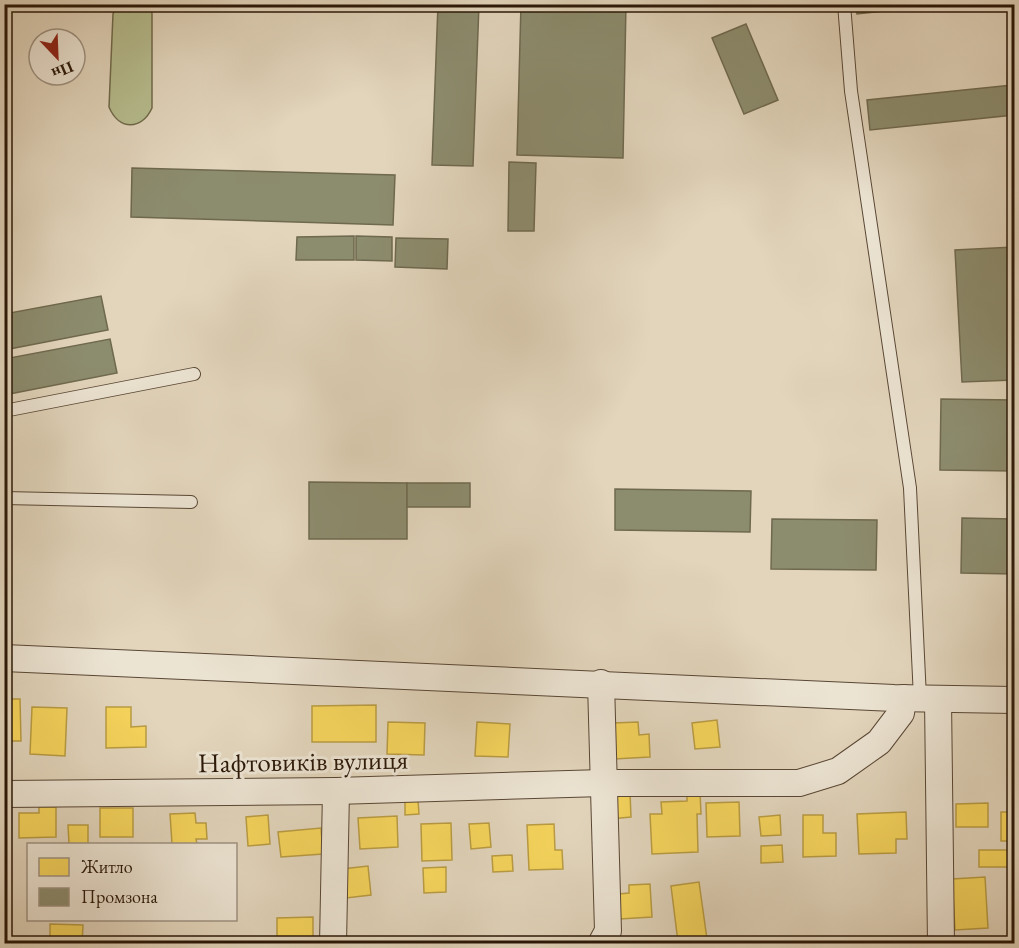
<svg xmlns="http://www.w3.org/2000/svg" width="1019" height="948" font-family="'EB Garamond',serif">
	<rect width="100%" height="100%" fill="#e2d5bc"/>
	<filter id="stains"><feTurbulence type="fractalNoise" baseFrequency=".00333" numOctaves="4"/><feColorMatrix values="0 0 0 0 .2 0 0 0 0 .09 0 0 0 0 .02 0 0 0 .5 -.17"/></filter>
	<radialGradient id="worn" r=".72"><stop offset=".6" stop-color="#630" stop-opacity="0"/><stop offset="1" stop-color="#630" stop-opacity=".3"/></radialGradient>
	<path fill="#b6bc8e" stroke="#706a4b" stroke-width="1.5" d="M117,5H151L152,14V108C142,130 119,131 109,107L113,14Z"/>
	<g fill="#f6d55c" stroke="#b99c43" stroke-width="1.5">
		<polygon points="4,699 20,699 21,741 4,741"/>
		<polygon points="376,705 376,742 312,742 312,706"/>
		<polygon points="32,707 67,708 65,756 30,754"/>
		<polygon points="106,707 131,707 131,727 146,726 146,747 106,748"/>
		<polygon points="717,720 720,747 695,749 692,723"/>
		<polygon points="388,722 425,723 424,755 387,754"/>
		<polygon points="477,722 510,724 508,757 475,756"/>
		<polygon points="638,722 639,735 649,734 650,757 614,759 613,723"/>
		<polygon points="630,792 631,817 610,819 609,793"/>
		<polygon points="700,792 701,814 697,814 698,852 652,854 650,814 662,814 661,802 687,801 687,793"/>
		<polygon points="405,800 418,800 419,814 405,815"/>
		<polygon points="739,802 740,836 707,837 706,803"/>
		<polygon points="988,803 988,827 956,827 956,804"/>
		<polygon points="39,807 56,807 56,837 19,838 19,813 39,813"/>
		<rect x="100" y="808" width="33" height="29"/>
		<polygon points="906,812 907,839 896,839 896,853 859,854 857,814"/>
		<rect x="1001" y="812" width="13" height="29"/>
		<polygon points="195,813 196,823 206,823 207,839 196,839 197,844 172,844 170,814"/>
		<polygon points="268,815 270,844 248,846 246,817"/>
		<polygon points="780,815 781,835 761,836 759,817"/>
		<polygon points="803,815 823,815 823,833 836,833 836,856 803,857"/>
		<polygon points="397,816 398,847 360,849 358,818"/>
		<polygon points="451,823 452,860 422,861 421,824"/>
		<polygon points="489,823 491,847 471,849 469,824"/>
		<polygon points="554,824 555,850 562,850 563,869 529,870 527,825"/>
		<polygon points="68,825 88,825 88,844 69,844"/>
		<polygon points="321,828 323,854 281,857 278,832"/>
		<polygon points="782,845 783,862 761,863 761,846"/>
		<rect x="979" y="850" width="31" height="17"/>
		<polygon points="512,855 513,871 493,872 492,856"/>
		<polygon points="368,866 371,895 346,898 342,869"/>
		<polygon points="446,867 446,892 424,893 423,868"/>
		<polygon points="985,877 988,928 955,930 952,879"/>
		<polygon points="699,882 707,939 678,942 671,886"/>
		<polygon points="650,884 652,917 620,919 619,894 629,893 629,885"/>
		<polygon points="313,917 313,944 277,944 277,918"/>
		<polygon points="50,924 83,925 82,944 50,944"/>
	</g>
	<g fill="#8c8c6e" stroke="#6f694f" stroke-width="1.5">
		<polygon points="438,4 479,4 473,166 432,165"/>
		<polygon points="521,4 626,4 623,158 517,155"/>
		<polygon points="856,4 949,4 857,14"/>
		<polygon points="4,24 11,24 10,80 4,80"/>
		<polygon points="746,24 778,100 744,114 712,38"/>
		<polygon points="1012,85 1014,115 870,130 867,100"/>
		<polygon points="509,162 536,163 534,231 508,231"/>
		<polygon points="132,168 395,175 393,225 131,217"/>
		<polygon points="354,236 354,260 296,260 297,237"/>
		<polygon points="356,236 392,237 392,261 356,260"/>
		<polygon points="396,238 448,239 447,269 395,267"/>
		<polygon points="1014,247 1014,380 962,382 955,250"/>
		<polygon points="101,296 108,330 4,350 4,314"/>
		<polygon points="110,339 117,373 4,395 4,359"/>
		<polygon points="941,399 1014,400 1014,471 940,470"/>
		<polygon points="309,482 407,483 407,539 309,539"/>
		<rect x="407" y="483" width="63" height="24"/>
		<polygon points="615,489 751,491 750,532 615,530"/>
		<polygon points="962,518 1014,519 1014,574 961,573"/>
		<polygon points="772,519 877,520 876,570 771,569"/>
	</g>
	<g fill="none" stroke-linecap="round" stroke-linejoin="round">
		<defs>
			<g id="service">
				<polyline points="844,4 851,91 910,488 920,698"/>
				<polyline points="4,411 194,374"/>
				<polyline points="4,498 191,502"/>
			</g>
			<g id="minor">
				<polyline points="4,658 894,698 1014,700"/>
				<polyline points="938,699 941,944"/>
				<polyline points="4,794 336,791 603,783 799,783 838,771 879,742 901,713 903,698"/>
				<polyline points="333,944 336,791"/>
				<polyline points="601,944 608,931 601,683"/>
			</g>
		</defs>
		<use href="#service" stroke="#594735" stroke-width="14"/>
		<use href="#minor" stroke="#594735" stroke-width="28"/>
		<use href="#service" stroke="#ece4d3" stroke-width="12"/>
		<use href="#minor" stroke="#ece4d3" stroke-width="26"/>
	</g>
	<g text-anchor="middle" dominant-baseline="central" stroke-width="6" stroke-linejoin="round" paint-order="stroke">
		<g font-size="27" fill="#2b1808" stroke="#ece4d3">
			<text transform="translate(303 761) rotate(-1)">Нафтовиків вулиця</text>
		</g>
	</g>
	<rect width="1019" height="948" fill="none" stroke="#e2d5bc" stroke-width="24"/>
	<rect x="6" y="6" width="1007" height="936" fill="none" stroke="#2b1808" stroke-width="3"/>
	<rect x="12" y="12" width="995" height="924" fill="none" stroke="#2b1808" stroke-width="1.5"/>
	<rect x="27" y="843" width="210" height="78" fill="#ece4d3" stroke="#9f9282" stroke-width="1.5"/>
	<rect x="39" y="858" width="30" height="18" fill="#f6d55c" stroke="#9f9282" stroke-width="1.5"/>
	<text x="81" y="873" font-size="18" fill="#2b1808">Житло</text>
	<rect x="39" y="888" width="30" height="18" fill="#8c8c6e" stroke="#9f9282" stroke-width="1.5"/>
	<text x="81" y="903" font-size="18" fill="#2b1808">Промзона</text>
	<g transform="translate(57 57) rotate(157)"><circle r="28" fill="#ece4d3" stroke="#9f9282" stroke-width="1.5"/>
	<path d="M0-4.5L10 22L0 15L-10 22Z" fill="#8f2418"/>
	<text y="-9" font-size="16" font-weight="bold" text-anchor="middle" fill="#2b1808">Пн</text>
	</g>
	<rect width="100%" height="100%" filter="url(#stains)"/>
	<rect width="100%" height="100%" fill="url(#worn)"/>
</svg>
